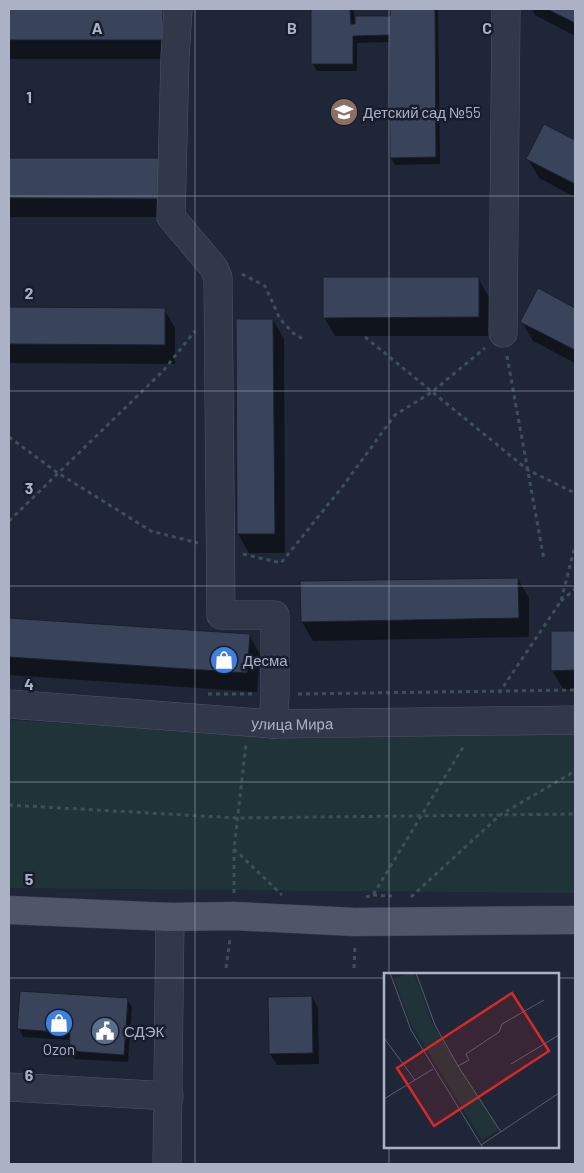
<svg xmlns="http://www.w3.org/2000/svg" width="584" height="1173" font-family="Barlow,sans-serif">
	<rect width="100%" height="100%" fill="#1e2638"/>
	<polygon fill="#203339" points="9,720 163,729 575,730 575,893 9,888"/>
	<g fill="#0007">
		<polygon points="9,9 164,9 173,59 9,59"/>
		<polygon points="312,9 354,9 354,17 391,17 391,9 438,9 440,164 395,165 391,158 390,42 357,43 357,71 317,71 313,64"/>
		<polygon points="532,9 575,9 575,36 535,15"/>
		<polygon points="545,126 575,141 575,197 539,178 528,159"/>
		<polygon points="9,159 164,160 175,217 9,217"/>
		<polygon points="478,278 489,297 489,336 335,336 324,317"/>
		<polygon points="539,290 575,309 575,363 533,341 522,322"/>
		<polygon points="9,308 164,309 175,328 175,364 9,363"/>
		<polygon points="237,320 273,320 284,339 285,553 249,553 238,534"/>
		<polygon points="518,579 529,598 529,637 313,641 302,622"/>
		<polygon points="9,619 249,635 260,654 257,692 9,675"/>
		<polygon points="552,632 575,632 575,689 563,689 552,670"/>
		<polygon points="21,993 127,1000 132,1007 128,1062 74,1059 70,1051 71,1040 23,1037 19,1029"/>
		<polygon points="312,997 318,1008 319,1064 277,1065 270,1054"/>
	</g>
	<g fill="#394359" stroke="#191f2f">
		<rect x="9" y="9" width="154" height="31"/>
		<polygon points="311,9 350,9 351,24 355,24 355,16 390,16 390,9 435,9 436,157 390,158 389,35 353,36 353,64 311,64"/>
		<polygon points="547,9 575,9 575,23"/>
		<polygon points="544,124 575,140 575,184 526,159"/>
		<polygon points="9,158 165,158 165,199 9,198"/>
		<polygon points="323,277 479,277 479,317 323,318"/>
		<polygon points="538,288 575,308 575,350 520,322"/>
		<polygon points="9,307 165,308 165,345 9,344"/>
		<polygon points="236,319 273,319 275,534 237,534"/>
		<polygon points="518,578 519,618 301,622 300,581"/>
		<polygon points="9,618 250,634 247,673 9,657"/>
		<polygon points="551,631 575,631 575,670 551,671"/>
		<polygon points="20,991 128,998 124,1055 69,1051 70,1033 17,1029"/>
		<polygon points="312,996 313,1053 269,1054 268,997"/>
	</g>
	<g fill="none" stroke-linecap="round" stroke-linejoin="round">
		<defs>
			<g id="minor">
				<polyline points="178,9 175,57 171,217 214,268 218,278 221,615 275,615 275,694 273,724"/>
				<polyline points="503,333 506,9"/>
				<path id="s1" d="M9,704L273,724L575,720"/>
				<polyline points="9,1087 169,1096"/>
				<polyline points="167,1164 170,917"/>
			</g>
			<polyline id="major" points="9,910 170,917 233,916 355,922 575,920"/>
		</defs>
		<use href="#minor" stroke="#4f5567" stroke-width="29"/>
		<use href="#major" stroke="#3b4152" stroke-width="29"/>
		<g stroke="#3d5057" stroke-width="3" stroke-dasharray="4 4" stroke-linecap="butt">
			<polyline points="242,274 265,286 280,319 293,333 303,339"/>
			<polyline points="365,337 528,470 575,493"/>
			<polyline points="507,356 544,560"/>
			<polyline points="9,437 58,473 151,531 198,543"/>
			<polyline points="9,521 163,371 195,331"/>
			<polyline points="243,554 281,563 343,486 395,415 432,392 485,348"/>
			<polyline points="561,601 575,589"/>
			<polyline points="499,693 561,601 575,546"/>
			<polyline points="208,694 252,694"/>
			<polyline points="298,694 575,690"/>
			<polyline points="9,805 237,818 575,814"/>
			<polyline points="234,849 282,895"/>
			<polyline points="234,893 234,849 246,744"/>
			<polyline points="373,895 392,896"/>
			<polyline points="366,897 373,895 465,744"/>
			<polyline points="411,897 500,815 575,771"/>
			<polyline points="226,968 230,939"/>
			<polyline points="354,968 355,946"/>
		</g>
		<use href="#minor" stroke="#313849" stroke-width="28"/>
		<use href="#major" stroke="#4f5669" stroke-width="28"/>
	</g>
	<path fill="none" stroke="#abb2c6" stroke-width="1" stroke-opacity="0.55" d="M195,9V1164M389,9V974M9,196H575M9,391H575M9,586H575M9,782H575M9,978H385M558,978H575M389,1147V1164"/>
	<defs>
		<symbol id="school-disc" viewBox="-11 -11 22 22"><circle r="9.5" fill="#8d6e63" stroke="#171d2d"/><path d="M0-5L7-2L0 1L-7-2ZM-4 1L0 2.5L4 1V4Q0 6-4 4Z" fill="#fff"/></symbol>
		<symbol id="shop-disc" viewBox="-11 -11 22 22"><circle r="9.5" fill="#3f7fe0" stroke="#171d2d"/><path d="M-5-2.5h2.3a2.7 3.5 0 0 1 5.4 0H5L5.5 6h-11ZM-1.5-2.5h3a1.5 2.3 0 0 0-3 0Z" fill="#fff"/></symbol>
		<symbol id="civic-disc" viewBox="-11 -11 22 22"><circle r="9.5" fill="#5c6f8a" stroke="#171d2d"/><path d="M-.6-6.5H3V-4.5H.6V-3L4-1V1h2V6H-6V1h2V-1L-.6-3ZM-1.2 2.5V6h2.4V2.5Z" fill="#fff"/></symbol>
	</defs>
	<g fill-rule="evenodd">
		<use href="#school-disc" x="328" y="96" width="32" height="32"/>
		<use href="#shop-disc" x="208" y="644" width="32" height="32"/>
		<use href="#shop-disc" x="43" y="1007" width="32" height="32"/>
		<use href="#civic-disc" x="89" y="1015" width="32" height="32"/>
	</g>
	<g text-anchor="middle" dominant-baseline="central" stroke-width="5" stroke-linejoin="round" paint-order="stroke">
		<g font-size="15" fill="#abb2c6" stroke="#171d2d" text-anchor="start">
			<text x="363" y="112">Детский сад №55</text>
			<text x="243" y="660">Десма</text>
			<text x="124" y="1031">СДЭК</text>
			<text x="59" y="1049" text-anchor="middle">Ozon</text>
		</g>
		<g font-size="15" fill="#abb2c6" stroke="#171d2d">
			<text stroke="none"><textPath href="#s1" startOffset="284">улица Мира</textPath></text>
		</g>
	</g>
	<g transform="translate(384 973)">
		<rect width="175" height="175" fill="#1e2638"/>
		<path d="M30,0L48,50L115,156L98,167L27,51L10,5Z" fill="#203339"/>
		<path fill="none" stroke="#565e71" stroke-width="1" d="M6,0L27,57L99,175M32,0L51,52L74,93L117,159M0,65L31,107M127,91L175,62M74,93L85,87L82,81L115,59L118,51L160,27M0,126L49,96M97,172L175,120"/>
		<path fill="#d62828" fill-opacity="0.15" stroke="#d62828" stroke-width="2.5" d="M128,20L165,78L50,153L13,95Z"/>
		<rect width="175" height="175" fill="none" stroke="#abb2c6" stroke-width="2.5"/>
	</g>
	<g font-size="16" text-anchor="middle" font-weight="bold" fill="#abb2c6" stroke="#171d2d" stroke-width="5" stroke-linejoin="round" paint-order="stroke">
		<text x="97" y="34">A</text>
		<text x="292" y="34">B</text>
		<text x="487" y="34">C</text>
		<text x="29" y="103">1</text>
		<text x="29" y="299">2</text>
		<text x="29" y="494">3</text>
		<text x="29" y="690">4</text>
		<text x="29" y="885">5</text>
		<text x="29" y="1081">6</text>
	</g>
	<rect width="584" height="1173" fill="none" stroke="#abb2c6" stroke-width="20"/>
</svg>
